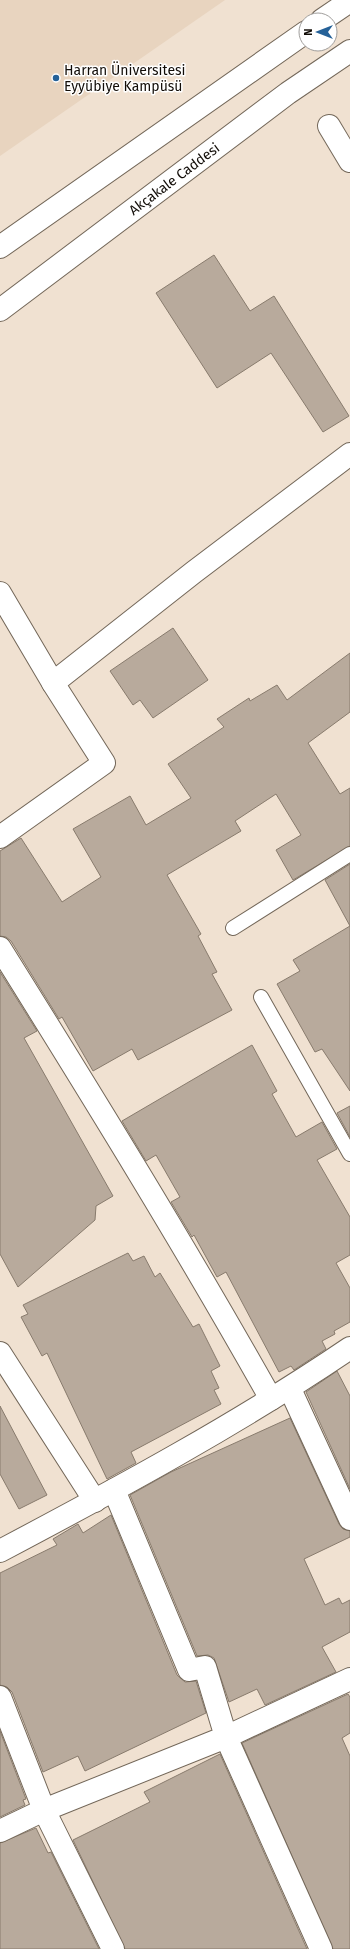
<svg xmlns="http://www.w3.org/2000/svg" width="350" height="1949" font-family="'Fira Sans',sans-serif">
	<rect width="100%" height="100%" fill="#f0e1d1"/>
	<polygon fill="#e8d4bf" points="0,0 225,0 0,156"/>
	<g fill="#b8aa9c" stroke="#887b6d">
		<polygon points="214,255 250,311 274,296 349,416 323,432 271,353 217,388 156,293"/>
		<polygon points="173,628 208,680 153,718 140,700 133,705 110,671"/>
		<polygon points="350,653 350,712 308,743 340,794 350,788 350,846 293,880 276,850 301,835 276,794 235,821 241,831 167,875 201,934 198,936 217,972 212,974 232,1010 138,1060 132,1049 93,1071 62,1017 59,1019 11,941 6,937 0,936 0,851 21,838 62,902 101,877 73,829 130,796 146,825 191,798 168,764 224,727 217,719 249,698 250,701 277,685 287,700"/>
		<polygon points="350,864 350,1091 322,1049 315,1052 277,984 300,971 293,960 350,926 325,880"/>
		<polygon points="0,972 37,1031 24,1038 113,1196 96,1206 95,1220 18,1287 0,1254"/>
		<polygon points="252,1045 277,1091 272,1094 296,1137 322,1122 337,1149 317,1160 350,1217 350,1255 336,1263 350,1288 350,1322 334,1331 335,1334 322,1341 326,1349 294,1370 291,1366 279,1372 226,1272 217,1277 194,1235 192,1237 171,1202 180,1197 156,1155 146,1161 122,1121"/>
		<polygon points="350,1106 350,1137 337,1113"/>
		<polygon points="128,1253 133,1261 144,1256 155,1277 160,1273 193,1327 199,1324 220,1366 211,1371 219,1388 214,1390 221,1404 131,1452 136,1463 107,1479 47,1353 42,1356 21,1317 28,1314 23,1305"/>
		<polygon points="337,1371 350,1396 350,1489 306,1392"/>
		<polygon points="0,1406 47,1495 19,1509 0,1474"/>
		<polygon points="290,1418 339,1524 343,1529 350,1531 350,1537 304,1559 325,1605 339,1598 342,1604 350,1600 350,1632 322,1647 336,1672 265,1705 257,1689 229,1702 214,1658 208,1655 197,1656 130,1495 171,1472"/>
		<polygon points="111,1515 177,1675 185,1682 196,1681 206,1713 85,1771 78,1756 43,1772 12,1692 7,1687 0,1685 0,1573 57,1545 53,1539 78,1524 83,1533"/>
		<polygon points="348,1694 350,1697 350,1733 342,1738 350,1756 350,1949 333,1949 242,1743"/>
		<polygon points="0,1731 26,1799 23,1800 25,1805 0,1817"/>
		<polygon points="220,1754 307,1949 125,1949 73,1840 150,1802 144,1792"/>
		<polygon points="36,1828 48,1853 51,1852 99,1949 0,1949 0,1843"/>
	</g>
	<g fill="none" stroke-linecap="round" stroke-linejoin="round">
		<defs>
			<g id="service">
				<polyline points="233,928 350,854"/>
				<polyline points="261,997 350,1154"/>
			</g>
			<g id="minor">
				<polyline points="329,126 350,161"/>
				<polyline points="0,593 53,683 104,763 0,837"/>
				<polyline points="53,683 194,572 350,454"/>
				<path d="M0,948C93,1097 185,1246 271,1399"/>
				<polyline points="0,1353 95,1501"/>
				<polyline points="290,1389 350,1519"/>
				<path d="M0,1551C119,1488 238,1424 350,1348"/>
				<polyline points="0,1697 44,1810 113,1949"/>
				<polyline points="0,1831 44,1810 226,1737 205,1667 189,1670 114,1490"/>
				<polyline points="321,1949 226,1737 350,1679"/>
			</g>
			<g id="primary">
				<polyline points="322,20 350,1"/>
				<polyline points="0,247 306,32"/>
				<path id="s1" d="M0,310L288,93L350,51"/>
			</g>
		</defs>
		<use href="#service" stroke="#736759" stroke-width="16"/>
		<use href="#minor" stroke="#736759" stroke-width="24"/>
		<use href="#primary" stroke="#736759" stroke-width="24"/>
		<use href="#service" stroke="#fff" stroke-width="14"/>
		<use href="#minor" stroke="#fff" stroke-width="22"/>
		<use href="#primary" stroke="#fff" stroke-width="22"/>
	</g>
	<circle fill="#256198" stroke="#fff" stroke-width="1.5" cx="56" cy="78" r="4"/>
	<g text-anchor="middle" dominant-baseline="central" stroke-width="3" stroke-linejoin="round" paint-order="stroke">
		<g font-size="14" fill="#120d08" stroke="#fff" text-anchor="start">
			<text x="64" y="70">Harran Üniversitesi<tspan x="64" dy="16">Eyyübiye Kampüsü</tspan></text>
		</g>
		<g font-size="14" fill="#120d08" stroke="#fff">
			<text stroke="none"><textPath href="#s1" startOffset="218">Akçakale Caddesi</textPath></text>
		</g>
	</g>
	<g transform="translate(318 32) rotate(270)"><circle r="19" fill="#ffffff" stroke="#a09e9c"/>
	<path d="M0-3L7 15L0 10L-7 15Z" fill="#256198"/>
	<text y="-6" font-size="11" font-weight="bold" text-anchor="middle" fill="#120d08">N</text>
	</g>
</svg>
